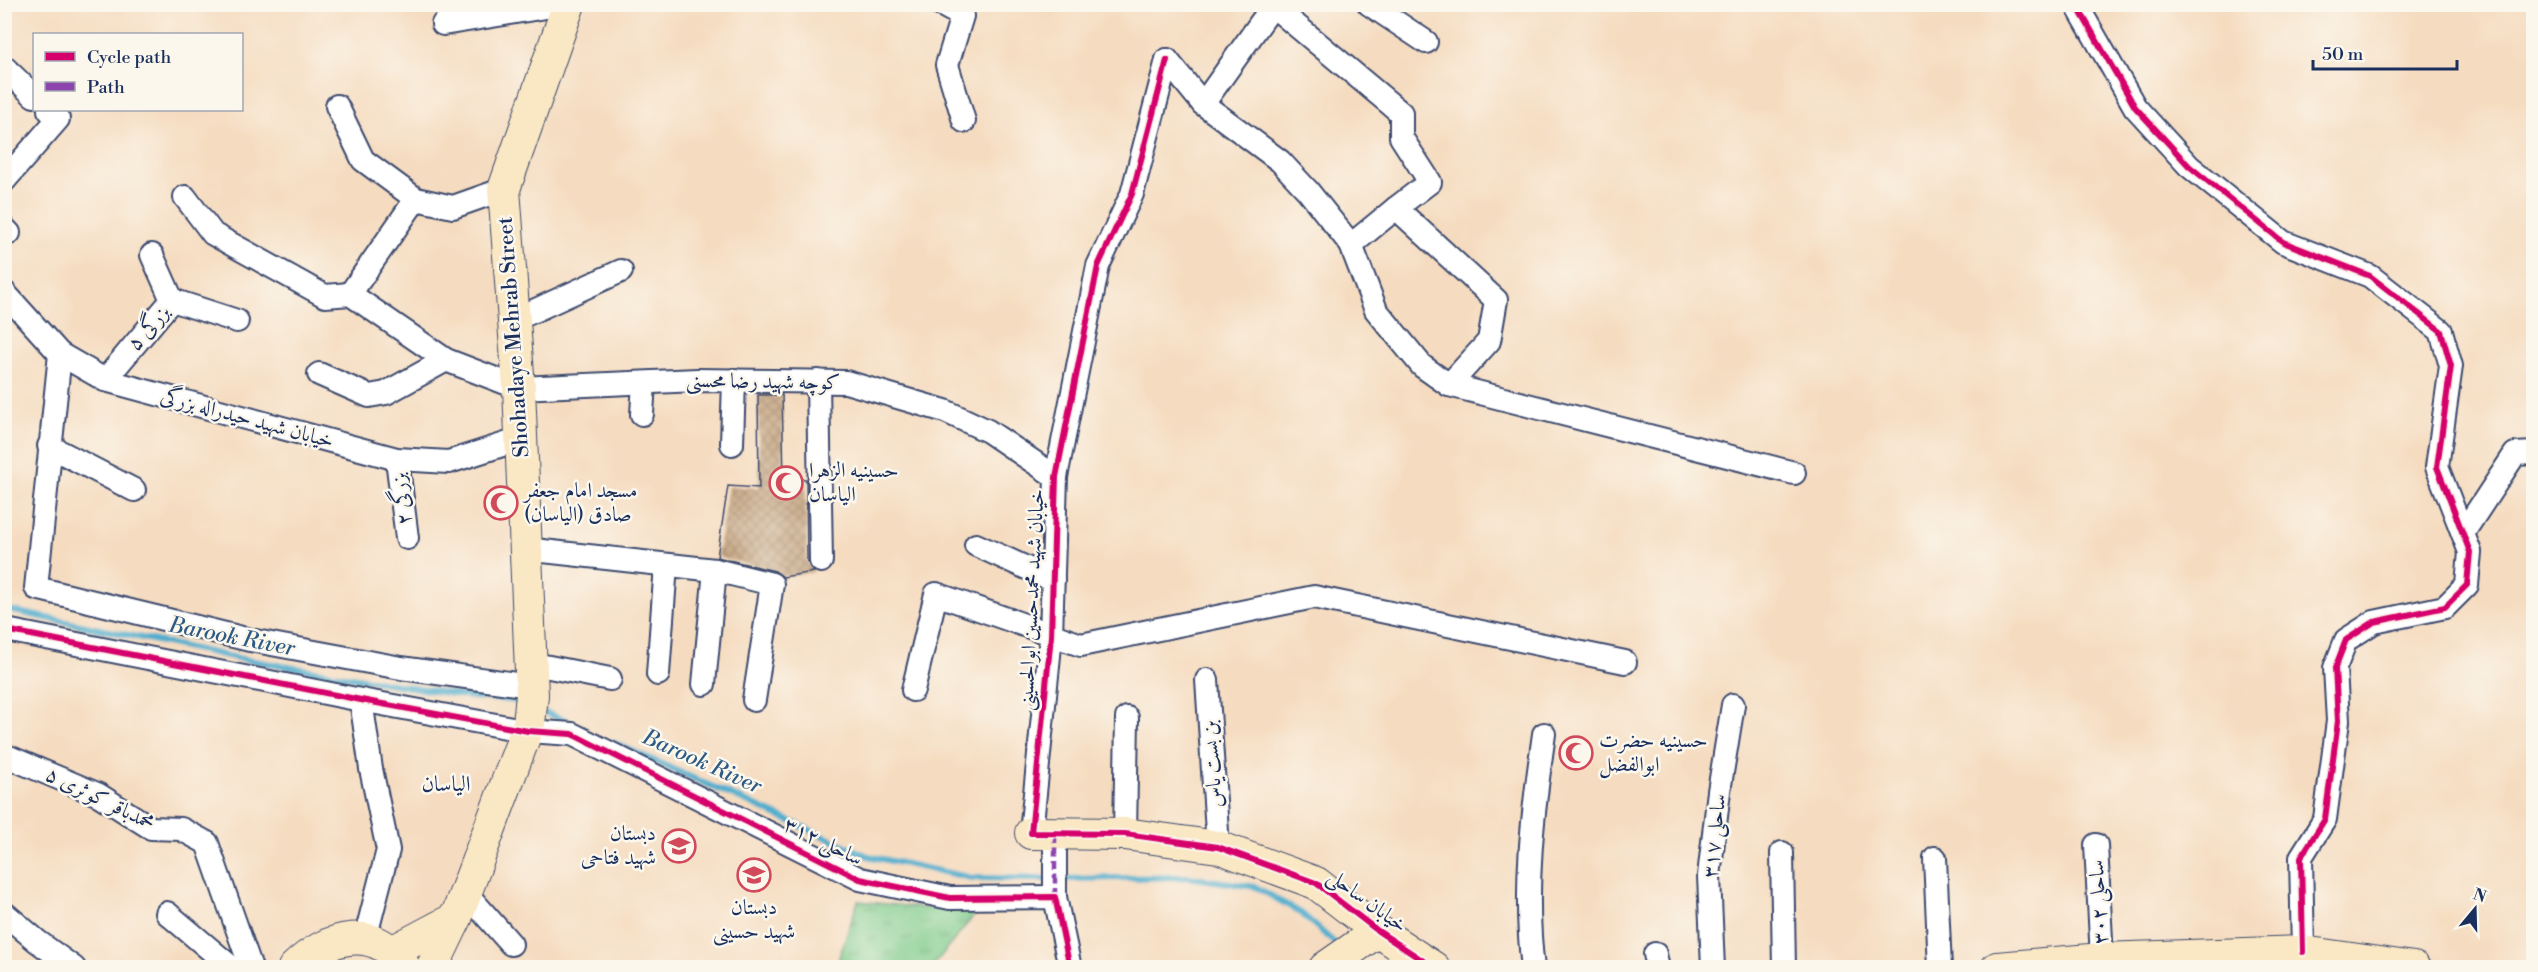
<svg xmlns="http://www.w3.org/2000/svg" width="2538" height="972" font-family="'Libre Bodoni',Amiri,serif">
	<defs>
		<pattern id="grass-tufts" width="24" height="20" patternUnits="userSpaceOnUse" patternTransform="scale(1.5)"><rect width="24" height="20" fill="#7bca8a"/><path d="M3 7l-1-3M5 7V3M7 7l1-3M15 17l-1-3M17 17v-4M19 17l1-3" fill="none" stroke="#64a474"/></pattern>
		<pattern id="building-cross-hatch" width="8" height="8" patternUnits="userSpaceOnUse" patternTransform="scale(1.5)"><rect width="8" height="8" fill="#c4a17d"/><path d="M0 0l8 8M0 8l8-8" fill="none" stroke="#9e846a"/></pattern>
	</defs>
	<rect width="100%" height="100%" fill="#fbf7ec"/>
	<filter id="ink" filterUnits="userSpaceOnUse"><feTurbulence type="fractalNoise" baseFrequency=".0167" numOctaves="2"/><feDisplacementMap in="SourceGraphic" scale="12" xChannelSelector="R" yChannelSelector="G"/><feConvolveMatrix kernelMatrix="1 2 1 2 8 2 1 2 1" color-interpolation-filters="sRGB"/></filter>
	<filter id="wash" filterUnits="userSpaceOnUse"><feTurbulence type="fractalNoise" baseFrequency=".008" numOctaves="4" result="noise"/><feDisplacementMap in="SourceGraphic" scale="24" xChannelSelector="R" yChannelSelector="G"/><feGaussianBlur stdDeviation="1.35" result="paint"/><feColorMatrix in="noise" values="0 0 0 0 0 0 0 0 0 0 0 0 0 0 0 0 0 1.4 0 .05"/><feComposite in="paint" operator="in"/></filter>
	<g filter="url(#wash)">
		<rect width="100%" height="100%" fill="#f5dbbf"/>
		<polygon fill="url(#grass-tufts)" stroke="#4b7c74" stroke-width="1.5" points="858,901 976,913 932,967 836,967"/>
		<g fill="none" stroke-linecap="round" stroke-linejoin="round">
			<g stroke="#50adce" stroke-width="6">
				<polyline points="4,609 242,659 471,697 511,700 523,704"/>
				<polyline points="541,711 576,725"/>
				<polyline points="612,742 868,856 972,878 1049,879"/>
				<polyline points="1060,879 1188,877 1256,887 1301,913 1338,946"/>
				<polyline points="1352,959 1361,968"/>
			</g>
		</g>
		<g id="blocks">
			<polygon fill="url(#building-cross-hatch)" points="758,395 782,395 784,479 806,479 807,561 814,572 783,577 775,571 717,557 728,486 759,488"/>
		</g>
	</g>
	<g filter="url(#ink)">
		<use href="#blocks" fill-opacity="0" stroke="#3c496d" stroke-width="1.5"/>
		<g fill="none" stroke-linecap="round" stroke-linejoin="round">
			<defs>
				<g id="street">
					<polyline points="940,4 962,16 947,65 964,121"/>
					<polyline points="1369,4 1426,42"/>
					<polyline points="2076,4 2135,107 2189,166 2283,242 2370,276 2441,331 2451,366 2437,467 2470,552 2467,585 2445,607 2374,622 2346,640 2335,668 2338,721 2325,819 2301,857 2303,952"/>
					<polyline points="1273,6 1401,113 1401,137 1430,182 1396,208"/>
					<polyline points="443,24 564,4"/>
					<polyline points="1167,60 1203,104 1280,161 1308,191 1351,245 1376,310 1422,366 1449,385 1794,473"/>
					<polyline points="4,67 34,96"/>
					<polyline points="1203,104 1274,4"/>
					<polyline points="337,106 363,160 416,199 453,207 504,189"/>
					<polyline points="4,181 58,119 49,110"/>
					<polyline points="185,197 213,234 325,296 350,294 446,360 519,388 697,380 846,382 945,411 988,431 1056,477"/>
					<polyline points="4,228 9,233"/>
					<polyline points="1351,245 1396,208 1496,300 1489,341 1449,385"/>
					<polyline points="152,255 172,300"/>
					<polyline points="4,292 60,354 105,380 397,459 449,462 521,439"/>
					<polyline points="350,294 416,199"/>
					<polyline points="514,320 621,271"/>
					<polyline points="60,354 36,588 250,640 401,668 530,686"/>
					<polyline points="319,374 369,396 386,393 446,360"/>
					<polyline points="105,380 172,300 237,321"/>
					<polyline points="818,381 821,561"/>
					<polyline points="642,414 644,383"/>
					<polyline points="732,444 734,380"/>
					<polyline points="49,446 134,490"/>
					<polyline points="397,459 407,538"/>
					<polyline points="2463,533 2515,454 2534,453"/>
					<polyline points="976,545 1053,580"/>
					<polyline points="525,549 715,570 772,584 754,700"/>
					<polyline points="6,630 361,700 528,731 572,734 860,879 950,898 1055,897 1070,968"/>
					<polyline points="529,663 610,679"/>
					<polyline points="658,674 666,565"/>
					<polyline points="1207,680 1218,847"/>
					<polyline points="704,684 715,570"/>
					<polyline points="913,690 936,594 1081,645 1314,597 1625,662"/>
					<polyline points="361,700 371,769 388,850 365,939"/>
					<polyline points="4,755 99,795 151,828 181,829 207,843 251,968"/>
					<polyline points="1031,833 1051,636 1056,477 1098,266 1132,194 1167,60"/>
					<polyline points="1055,834 1055,897"/>
					<polyline points="1125,834 1127,718"/>
					<polyline points="2096,845 2102,959"/>
					<polyline points="1782,853 1784,968"/>
					<polyline points="1935,858 1940,968"/>
					<polyline points="466,893 511,944"/>
					<polyline points="4,913 37,941 74,968"/>
					<polyline points="167,913 232,968"/>
					<polyline points="1655,954 1658,968"/>
					<path d="M1533,968C1523,890 1533,811 1544,734"/>
					<polyline points="1713,968 1709,876 1719,791 1733,705"/>
				</g>
				<g id="secondary">
					<polyline points="1031,833 1125,834 1218,847 1316,883 1378,931 1434,968"/>
					<polyline points="392,952 456,918"/>
					<path d="M294,968C327,936 376,922 405,968"/>
					<polyline points="432,968 456,918 529,724 532,695 519,388 504,189 569,4"/>
					<polyline points="1325,968 1378,931"/>
					<polyline points="1997,968 2102,959 2303,952 2414,968"/>
				</g>
			</defs>
			<use href="#street" stroke="#3c496d" stroke-width="26"/>
			<use href="#secondary" stroke="#3c496d" stroke-width="34"/>
			<use href="#street" stroke="#fff" stroke-width="22"/>
			<use href="#secondary" stroke="#fae7c3" stroke-width="32"/>
			<polyline stroke="#8e44ad" stroke-width="4.5" stroke-dasharray="9 4.5" stroke-linecap="butt" points="1055,834 1055,897"/>
			<defs>
				<g id="cycleway">
					<polyline points="2076,4 2135,107 2189,166 2283,242 2370,276 2441,331 2451,366 2437,467 2470,552 2467,585 2445,607 2374,622 2346,640 2335,668 2338,721 2325,819 2301,857 2303,952"/>
					<polyline points="1167,60 1132,194 1098,266 1056,477 1051,636 1031,833 1125,834 1218,847 1316,883 1378,931 1434,968"/>
					<polyline points="6,630 361,700 528,731 572,734 860,879 950,898 1055,897 1070,968"/>
				</g>
			</defs>
			<use href="#cycleway" stroke="#fbf7ec" stroke-width="10"/>
			<use href="#cycleway" stroke="#d6006c" stroke-width="6"/>
		</g>
	</g>
	<defs>
		<symbol id="mosque-ring" viewBox="-11 -11 22 22"><circle r="9.5" fill="#fbf7ec" stroke="#d1495b" stroke-width="1.5"/><path d="M3.5-4.9A6 6 0 1 0 3.5 4.9A5 5 0 1 1 3.5-4.9Z" fill="#d1495b"/></symbol>
		<symbol id="school-ring" viewBox="-11 -11 22 22"><circle r="9.5" fill="#fbf7ec" stroke="#d1495b" stroke-width="1.5"/><path d="M0-5L7-2L0 1L-7-2ZM-4 1L0 2.5L4 1V4Q0 6-4 4Z" fill="#d1495b"/></symbol>
	</defs>
	<g fill-rule="evenodd">
		<use href="#mosque-ring" x="767" y="464" width="38" height="38"/>
		<use href="#mosque-ring" x="482" y="484" width="38" height="38"/>
		<use href="#mosque-ring" x="1557" y="734" width="38" height="38"/>
		<use href="#school-ring" x="660" y="827" width="38" height="38"/>
		<use href="#school-ring" x="735" y="856" width="38" height="38"/>
	</g>
	<g text-anchor="middle" dominant-baseline="central" stroke-width="5" stroke-linejoin="round" paint-order="stroke">
		<g font-size="21" fill="#1b2f5e" stroke="#fbf7ec">
			<text transform="translate(149 328) rotate(-49)">بزرگی ۵</text>
			<text transform="translate(514 337) rotate(-94)">Shohadaye Mehrab Street</text>
			<text transform="translate(763 382) rotate(1)">کوچه شهید رضا محسنی</text>
			<text transform="translate(247 419) rotate(15)">خیابان شهید حیدراله بزرگی</text>
			<text transform="translate(402 499) rotate(-97)">بزرگی ۲</text>
			<text transform="translate(1032 600) rotate(-87)">خیابان شهید محمدحسین ابوالحسینی</text>
			<text transform="translate(1213 764) rotate(-94)">بن بست یاس</text>
			<text transform="translate(100 799) rotate(26)">محمدباقر کوثری ۵</text>
			<text transform="translate(1715 836) rotate(-84)">ساحلی ۳۱۷</text>
			<text transform="translate(823 842) rotate(26)">ساحلی ۳۱۲</text>
			<text transform="translate(1367 901) rotate(36)">خیابان ساحلی</text>
			<text transform="translate(2099 902) rotate(-93)">ساحلی ۳۰۲</text>
		</g>
		<g font-size="21" fill="#1b2f5e" stroke="#fbf7ec" text-anchor="start">
			<text x="809" y="471">حسینیه الزهرا<tspan x="809" dy="24">الیاسان</tspan></text>
			<text x="524" y="491">مسجد امام جعفر<tspan x="524" dy="24">صادق (الیاسان)</tspan></text>
			<text x="1599" y="741">حسینیه حضرت<tspan x="1599" dy="24">ابوالفضل</tspan></text>
			<text x="656" y="834" text-anchor="end">دبستان<tspan x="656" dy="24">شهید فتاحی</tspan></text>
			<text x="754" y="908" text-anchor="middle">دبستان<tspan x="754" dy="24">شهید حسینی</tspan></text>
		</g>
		<g font-size="22" font-style="italic" fill="#2e5b85" stroke="#fbf7ec">
			<text transform="translate(232 637) rotate(11)">Barook River</text>
			<text transform="translate(702 762) rotate(24)">Barook River</text>
		</g>
		<g font-size="22" fill="#1b2f5e" stroke="#fbf7ec">
			<text x="446" y="784">الیاسان</text>
		</g>
	</g>
	<rect width="2538" height="972" fill="none" stroke="#fbf7ec" stroke-width="24"/>
	<rect x="33" y="33" width="210" height="78" fill="#fbf7ec" stroke="#a1a7b3" stroke-width="1.5"/>
	<rect x="45" y="52" width="30" height="9" fill="#d6006c" stroke="#a1a7b3" stroke-width="1.5"/>
	<text x="87" y="63" font-size="18" fill="#1b2f5e">Cycle path</text>
	<rect x="45" y="82" width="30" height="9" fill="#8e44ad" stroke="#a1a7b3" stroke-width="1.5"/>
	<text x="87" y="93" font-size="18" fill="#1b2f5e">Path</text>
	<g transform="translate(2475 909) rotate(19)" stroke="#fbf7ec" stroke-width="4.5" paint-order="stroke">
	<path d="M0-4.5L10 22L0 15L-10 22Z" fill="#1b2f5e"/>
	<text y="-9" font-size="16" font-weight="bold" text-anchor="middle" fill="#1b2f5e">N</text>
	</g>
	<path d="M2313 60v9h144v-9" fill="none" stroke="#1b2f5e" stroke-width="3"/>
	<text x="2322" y="60" font-size="18" fill="#1b2f5e" stroke="#fbf7ec" stroke-width="4.5" paint-order="stroke">50 m</text>
</svg>
